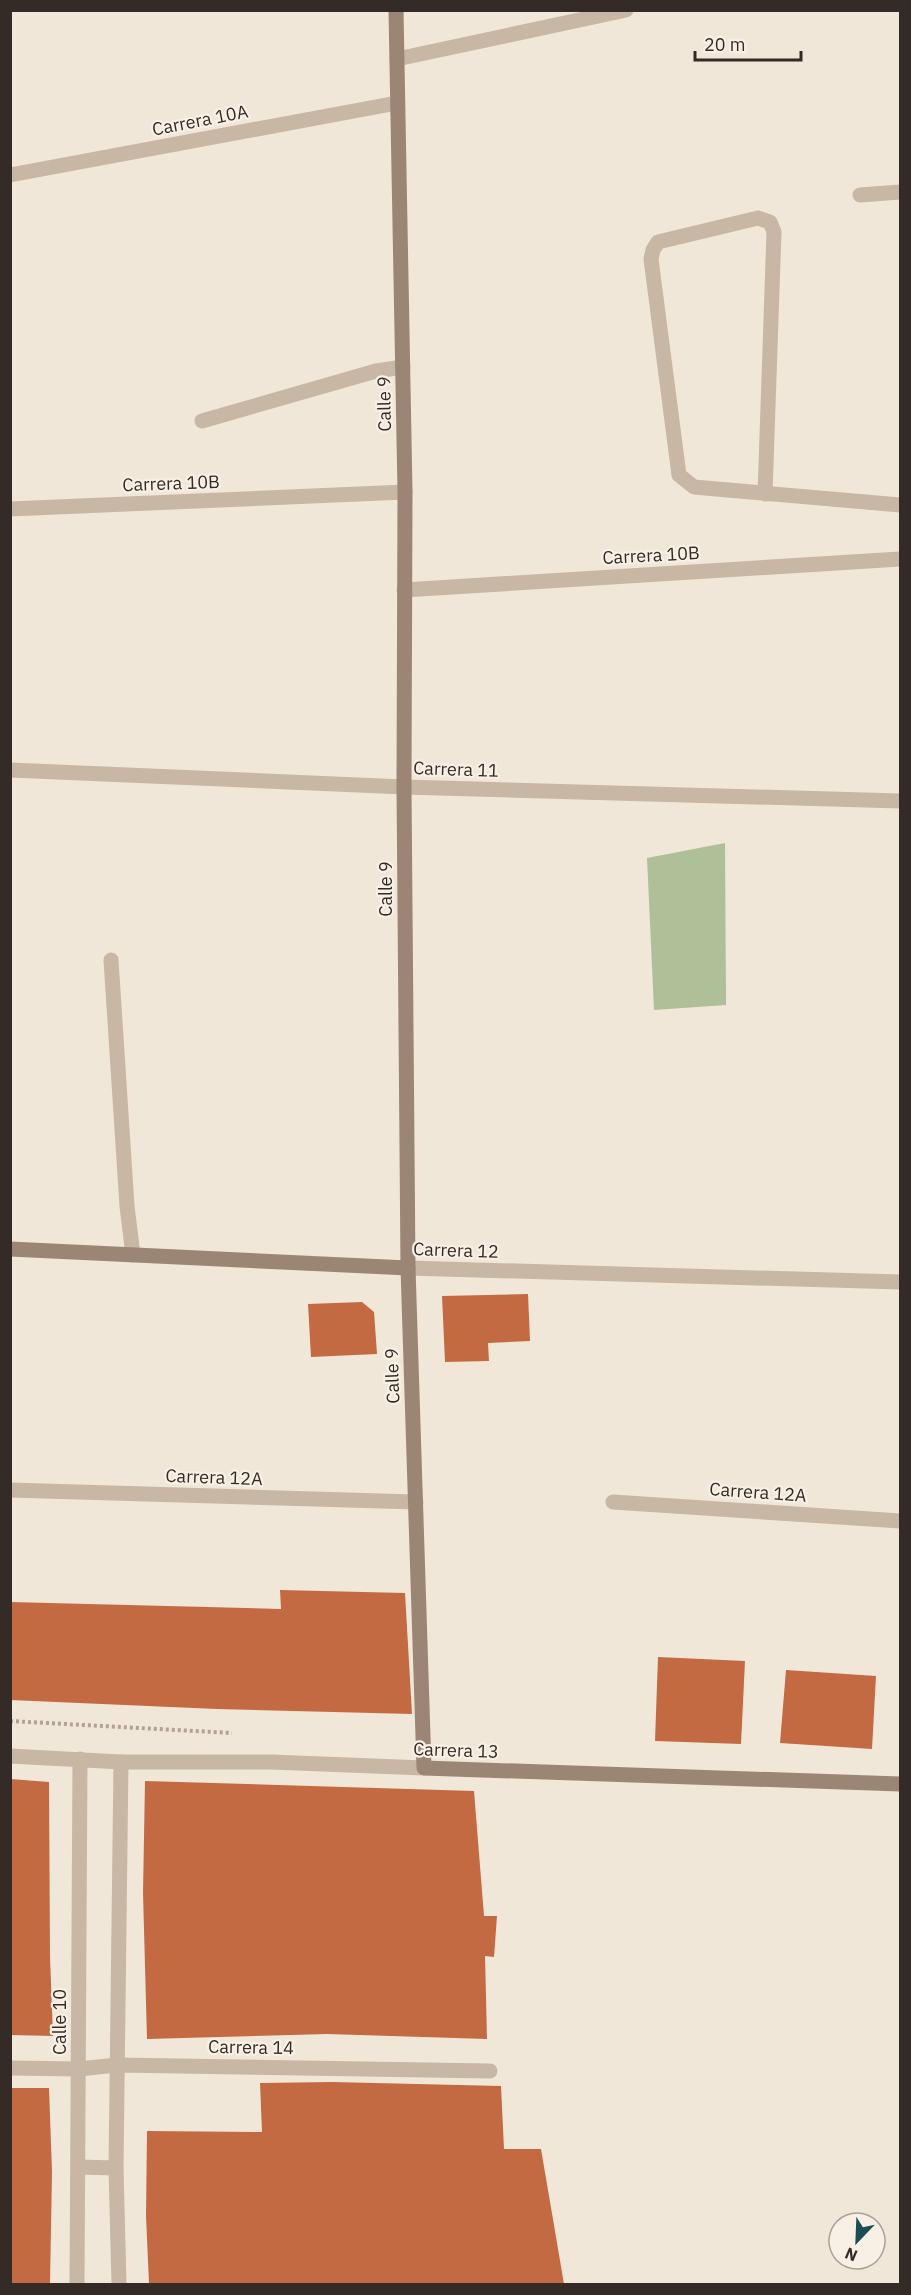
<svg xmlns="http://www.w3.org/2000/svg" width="911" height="2295" font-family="'IBM Plex Sans',sans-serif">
	<rect width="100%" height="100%" fill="#f0e7d8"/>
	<polygon fill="#afbf98" points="725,843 726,1005 654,1010 647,858"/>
	<g fill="#c46a42">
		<polygon points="528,1294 530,1341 488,1343 489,1361 445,1362 442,1296"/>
		<polygon points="362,1302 374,1312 377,1354 311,1357 308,1304"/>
		<polygon points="280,1590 405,1593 412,1714 217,1709 10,1700 10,1602 281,1609"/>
		<polygon points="658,1657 745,1661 741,1744 655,1741"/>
		<polygon points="786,1670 876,1676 872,1749 780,1743"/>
		<polygon points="10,1779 49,1782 50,1957 53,2036 10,2035"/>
		<polygon points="145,1781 474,1791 484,1916 497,1916 494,1957 485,1956 487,2039 327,2034 147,2039 143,1893"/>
		<polygon points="332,2082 501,2086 504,2149 541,2149 564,2284 149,2284 146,2216 147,2131 262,2132 260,2083"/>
		<polygon points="10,2088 49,2088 52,2172 50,2284 10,2284"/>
	</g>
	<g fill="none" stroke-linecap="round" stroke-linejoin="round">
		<polyline stroke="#b4a18f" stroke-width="4" stroke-dasharray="3 3" stroke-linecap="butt" points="10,1721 232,1733"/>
		<g stroke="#c8b7a4" stroke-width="15">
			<polyline points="860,195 900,192"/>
			<polyline points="202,421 376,371 403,367"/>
			<polyline points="765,494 774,232 770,222 758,218 658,242 653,250 651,259 679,475 694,487 900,505"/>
			<polyline points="111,960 127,1206 133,1255"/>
		</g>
		<g stroke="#c8b7a4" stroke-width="15">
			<polyline points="397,59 626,10"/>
			<polyline points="10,175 397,103"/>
			<polyline points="10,509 405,492"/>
			<polyline points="404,590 900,559"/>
			<polyline points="10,770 404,787 900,801"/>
			<polyline points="408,1268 900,1282"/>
			<polyline points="10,1490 416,1502"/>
			<polyline points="613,1502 900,1521"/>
			<polyline points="10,1756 121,1762 271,1762 424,1768"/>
			<polyline points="10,2068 78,2069 117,2065 490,2071"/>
			<polyline points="78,2167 116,2168"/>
			<polyline points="77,2284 80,1759"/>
			<polyline points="119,2284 116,2168 121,1762"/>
		</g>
		<g stroke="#9b8676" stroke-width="15">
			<polyline points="396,10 405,492 404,787 408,1268 424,1768 900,1784"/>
			<polyline points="10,1249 408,1268"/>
		</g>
	</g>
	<g text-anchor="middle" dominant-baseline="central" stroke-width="4.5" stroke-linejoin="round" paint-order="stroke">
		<g font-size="18" fill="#342b26" stroke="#f8f0e4">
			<text transform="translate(200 120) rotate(-11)">Carrera 10A</text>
			<text transform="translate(384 404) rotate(-91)">Calle 9</text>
			<text transform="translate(171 483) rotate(-2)">Carrera 10B</text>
			<text transform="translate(651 555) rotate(-3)">Carrera 10B</text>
			<text transform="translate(456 769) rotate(2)">Carrera 11</text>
			<text transform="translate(385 889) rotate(-90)">Calle 9</text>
			<text transform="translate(456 1250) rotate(2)">Carrera 12</text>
			<text transform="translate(392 1376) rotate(-92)">Calle 9</text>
			<text transform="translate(214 1477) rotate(2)">Carrera 12A</text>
			<text transform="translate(758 1492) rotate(4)">Carrera 12A</text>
			<text transform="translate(456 1750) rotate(2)">Carrera 13</text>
			<text transform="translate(59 2022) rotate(-90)">Calle 10</text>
			<text transform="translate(251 2047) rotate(1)">Carrera 14</text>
		</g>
	</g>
	<rect width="911" height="2295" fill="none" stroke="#342b26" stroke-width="24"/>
	<g transform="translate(857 2241) rotate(203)"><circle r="28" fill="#f8f0e4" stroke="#aaa198" stroke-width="1.5"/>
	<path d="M0-4.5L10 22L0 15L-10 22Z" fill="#1c4d54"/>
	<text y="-9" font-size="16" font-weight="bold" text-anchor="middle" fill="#342b26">N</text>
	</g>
	<path d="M695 51v9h106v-9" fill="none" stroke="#342b26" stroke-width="3"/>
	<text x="704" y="51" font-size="18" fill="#342b26" stroke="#f8f0e4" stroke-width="4.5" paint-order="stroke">20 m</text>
</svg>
